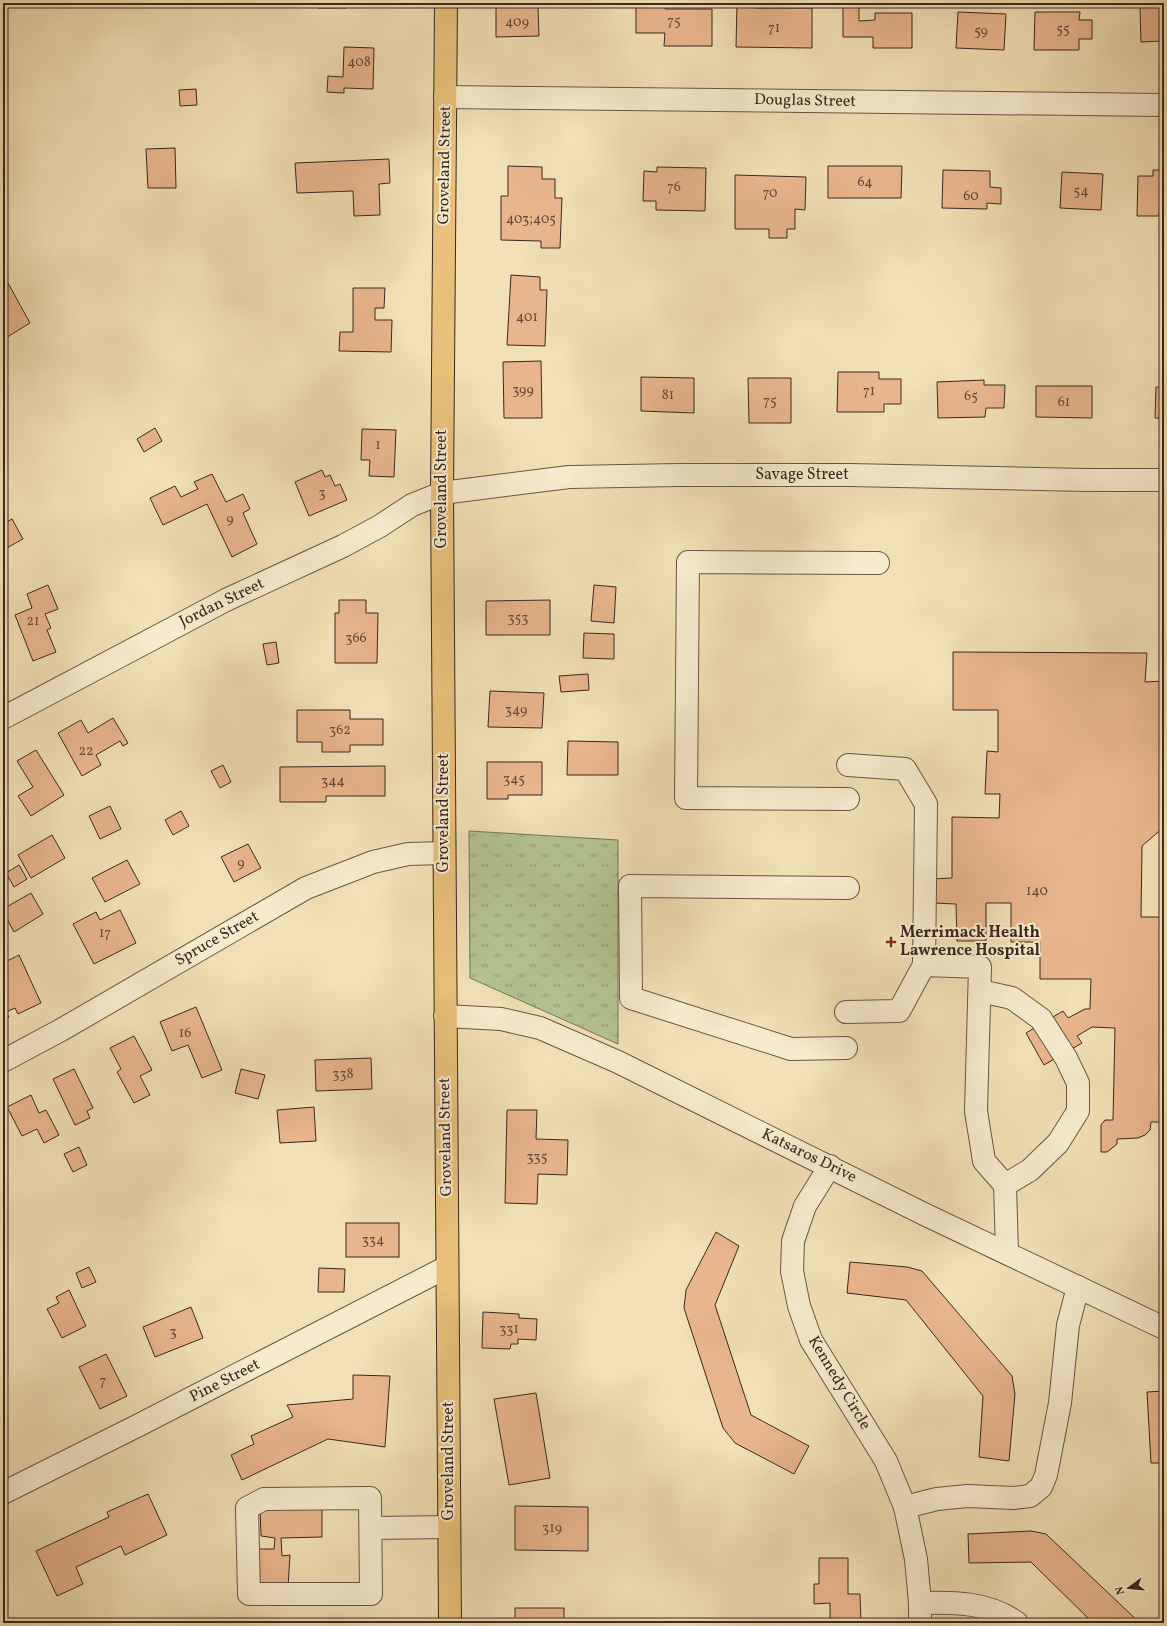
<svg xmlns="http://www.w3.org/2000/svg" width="1167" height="1626" font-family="Vollkorn,serif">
	<defs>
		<pattern id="park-tufts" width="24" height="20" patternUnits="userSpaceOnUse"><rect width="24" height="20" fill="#b4c392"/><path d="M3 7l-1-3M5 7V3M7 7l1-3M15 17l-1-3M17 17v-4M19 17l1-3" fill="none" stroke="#939e77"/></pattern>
	</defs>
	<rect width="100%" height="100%" fill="#f1e0b5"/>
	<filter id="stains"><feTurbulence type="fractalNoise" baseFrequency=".005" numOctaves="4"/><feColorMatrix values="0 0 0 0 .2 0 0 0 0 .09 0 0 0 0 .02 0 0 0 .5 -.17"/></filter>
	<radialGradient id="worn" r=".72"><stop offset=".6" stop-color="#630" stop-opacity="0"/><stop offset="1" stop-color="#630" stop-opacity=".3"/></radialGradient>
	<polygon fill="url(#park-tufts)" stroke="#777658" points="469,831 618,840 618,1044 470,978"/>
	<g fill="#e9b58c" stroke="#3a281f">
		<rect x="319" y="3" width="27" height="5"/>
		<polygon points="496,3 548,3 548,7 538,7 539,36 496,37"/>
		<polygon points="636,3 665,3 665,9 712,9 712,46 664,46 665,33 636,33"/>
		<polygon points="737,3 755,3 755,8 812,8 812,48 736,47"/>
		<polygon points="1140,6 1164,6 1164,52 1161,52 1161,41 1141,42"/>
		<polygon points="843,7 859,7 859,21 875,20 875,13 912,13 912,48 873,48 873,37 843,37"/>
		<polygon points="958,12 1006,14 1004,50 956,48"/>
		<polygon points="1035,12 1080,12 1079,20 1092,20 1092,39 1079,39 1079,50 1034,50"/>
		<polygon points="344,47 374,48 373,89 344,88 344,93 327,92 328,76 343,77"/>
		<polygon points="196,89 197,105 180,106 179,90"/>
		<polygon points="175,148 176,188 148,188 146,149"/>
		<polygon points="389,159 390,183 379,184 380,215 354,216 353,191 297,193 295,163"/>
		<polygon points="508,166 542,167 542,179 555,179 555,198 562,198 560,248 541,248 541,241 501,240 501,196 508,196"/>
		<polygon points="828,166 902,166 901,198 828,198"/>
		<polygon points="657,167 706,168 705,211 656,210 656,201 643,201 644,171 657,172"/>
		<polygon points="943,170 990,171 990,187 1001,188 1001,204 987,203 987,209 942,208"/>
		<polygon points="1153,170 1164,170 1164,206 1160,206 1159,216 1137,216 1138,176 1153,176"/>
		<polygon points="1062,172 1103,174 1101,210 1060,208"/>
		<polygon points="735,175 806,177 805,210 795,209 795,229 787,229 787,238 769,238 769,229 735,229"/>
		<polygon points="3,274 30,323 4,339 3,338"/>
		<polygon points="511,275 540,277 540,290 547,290 545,346 507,345"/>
		<polygon points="353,288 385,288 384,308 375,308 375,320 392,320 391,352 339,351 340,332 353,332"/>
		<polygon points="541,361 542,418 504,418 503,362"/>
		<polygon points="838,372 879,372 879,379 901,379 901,404 884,404 884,412 837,412"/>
		<polygon points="641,377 694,378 694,413 641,411"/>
		<polygon points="748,378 791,378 791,423 749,423"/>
		<polygon points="984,380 984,385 1005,385 1004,408 986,408 985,417 938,418 937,382"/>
		<polygon points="1036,386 1092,386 1092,418 1036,417"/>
		<polygon points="1156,387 1164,387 1164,418 1155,418"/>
		<polygon points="155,428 162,441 144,452 137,439"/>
		<polygon points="362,429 396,430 394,477 369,476 370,460 361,460"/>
		<polygon points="322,470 325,477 330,475 335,486 340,484 347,500 309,516 295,482"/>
		<polygon points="212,474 226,502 243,494 250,509 243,513 257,544 232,557 207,504 163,525 150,498 175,486 181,497 198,489 194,482"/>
		<polygon points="12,519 23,539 3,550 3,524"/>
		<polygon points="48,585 58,609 45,614 51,628 47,630 56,652 33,661 15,615 32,608 27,594"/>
		<polygon points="594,585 616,587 614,623 591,621"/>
		<polygon points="339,600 366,600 366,613 378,613 377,663 335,663 335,613 339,613"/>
		<polygon points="550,600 550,635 486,635 486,601"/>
		<polygon points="584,633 614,634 614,659 583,658"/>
		<polygon points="276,642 279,663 267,665 263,644"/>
		<polygon points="953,652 1147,653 1145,682 1164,681 1164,827 1142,846 1141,917 1164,917 1164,1122 1151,1122 1150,1130 1145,1135 1138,1138 1117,1139 1117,1144 1107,1152 1101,1152 1101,1125 1105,1120 1113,1120 1115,1028 1092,1027 1077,1036 1082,1043 1044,1065 1026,1033 1063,1011 1068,1018 1085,1009 1090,1009 1091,979 1040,979 1040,942 1011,942 1011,903 986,903 986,941 957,941 956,904 933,903 932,879 952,878 952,817 999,818 1000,794 985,794 987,751 998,752 998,710 953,710"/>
		<polygon points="588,674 589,690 561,692 559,676"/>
		<polygon points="490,691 544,693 542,728 488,727"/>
		<polygon points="297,710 350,710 350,719 383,719 383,745 350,745 350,752 322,752 322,742 297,742"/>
		<polygon points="113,718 128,743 123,746 120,741 96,755 101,765 82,776 58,733 81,720 88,733"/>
		<polygon points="568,741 618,742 618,775 567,775"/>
		<polygon points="36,750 64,795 31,816 18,796 33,787 17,761"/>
		<polygon points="487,762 542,762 542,795 508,795 508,799 487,799"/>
		<polygon points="223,765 231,782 220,788 211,771"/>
		<polygon points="385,766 385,796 326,796 326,802 280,802 280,767"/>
		<polygon points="110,806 121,829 100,839 89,816"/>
		<polygon points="181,811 189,826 173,835 165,820"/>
		<polygon points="52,835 65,858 31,878 18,855"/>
		<polygon points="248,844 261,868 234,882 221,857"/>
		<polygon points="127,860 140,884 105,902 92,878"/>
		<polygon points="19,865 27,879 14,887 6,873"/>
		<polygon points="31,893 43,914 14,932 7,919 3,921 3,909"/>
		<polygon points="120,910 136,943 94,964 73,924 96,912 100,920"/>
		<polygon points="19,955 41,1003 18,1014 15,1008 6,1012 9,1017 3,1019 3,993 6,991 3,986 3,963"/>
		<polygon points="196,1007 222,1070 202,1078 188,1045 172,1051 160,1022"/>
		<polygon points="134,1036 152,1070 140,1076 150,1095 134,1103 117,1072 121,1069 110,1048"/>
		<polygon points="371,1058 372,1089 316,1091 315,1060"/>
		<polygon points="74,1069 93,1108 87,1111 90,1118 75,1125 53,1079"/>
		<polygon points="241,1069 265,1075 258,1099 235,1093"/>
		<polygon points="31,1095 39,1113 46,1110 59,1135 44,1143 37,1129 22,1136 7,1107"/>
		<polygon points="314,1107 316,1141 280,1143 277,1110"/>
		<polygon points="507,1110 537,1110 536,1139 568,1140 567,1175 538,1174 537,1204 505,1203"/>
		<polygon points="79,1147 87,1165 73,1172 64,1154"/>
		<rect x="346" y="1223" width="53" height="34"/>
		<polygon points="716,1232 739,1246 715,1305 751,1415 809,1446 794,1474 735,1443 723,1428 684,1308 686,1290"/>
		<polygon points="850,1262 907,1267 922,1271 1012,1376 1015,1394 1009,1461 979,1457 983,1396 906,1300 847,1293"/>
		<polygon points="89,1267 96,1282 82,1288 76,1273"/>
		<polygon points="319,1268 345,1269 344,1292 318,1292"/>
		<polygon points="69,1290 86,1326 62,1338 47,1309 59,1303 56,1297"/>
		<polygon points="191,1307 203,1338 155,1357 143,1327"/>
		<polygon points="483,1312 519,1314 519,1318 537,1319 536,1340 518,1339 518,1344 511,1344 510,1349 482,1348"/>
		<polygon points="106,1354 127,1396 100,1409 79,1367"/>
		<polygon points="353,1375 390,1376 385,1447 328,1439 242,1480 231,1455 254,1444 251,1436 293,1417 287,1405 353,1399"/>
		<polygon points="1164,1391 1164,1463 1151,1463 1147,1392"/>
		<polygon points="536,1393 550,1478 509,1485 494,1399"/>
		<polygon points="148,1494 167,1535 125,1555 121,1546 76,1567 83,1584 57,1596 36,1551 109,1517 107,1512"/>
		<polygon points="322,1504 322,1537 281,1538 282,1556 290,1555 288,1587 258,1585 259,1549 274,1549 275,1538 261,1536 260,1505"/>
		<polygon points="515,1506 588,1507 588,1551 515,1550"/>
		<polygon points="1031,1531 1046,1534 1140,1623 1093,1623 1031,1562 969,1563 968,1534"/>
		<polygon points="819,1558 848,1558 848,1594 860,1594 861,1623 830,1623 830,1603 814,1604 814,1584 819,1584"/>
		<rect x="515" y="1608" width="49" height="15"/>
	</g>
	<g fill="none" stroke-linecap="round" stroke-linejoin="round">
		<defs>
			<g id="minor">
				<polyline points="445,97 1164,105"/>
				<polyline points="3,718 226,600 343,546 380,526 412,505 442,493 569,477 679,475 849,475 1086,480 1164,480"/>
				<polyline points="848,765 905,769 926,804 924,965"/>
				<polyline points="848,799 686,798 688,562 878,563"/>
				<polyline points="980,991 1012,998 1041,1019 1066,1058 1078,1083 1078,1111 1058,1143 1030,1170 1005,1185 1007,1253"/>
				<polyline points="846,1012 899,1011 924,965 980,967 976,1111 984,1161 1005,1185"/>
				<polyline points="445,1016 501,1019 540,1028 618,1062 926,1215 1164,1328"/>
				<polyline points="846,1048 791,1049 631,998 630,886 848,888"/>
				<polyline points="3,1061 61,1030 306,888 373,862 408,854 444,853"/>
				<polyline points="830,1166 805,1206 793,1241 792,1271 799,1306 811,1340 886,1461 905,1507 916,1559 920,1603"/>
				<polyline points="3,1493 139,1425 447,1267"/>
				<polygon points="370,1498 371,1594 249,1594 247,1508 264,1499"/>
				<polyline points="905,1507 937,1499 967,1496 1014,1498 1030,1496 1041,1487 1046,1475 1060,1403 1068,1325 1078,1287"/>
				<polyline points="371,1528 449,1527"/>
				<path d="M920,1623V1603C954,1602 989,1602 1017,1623"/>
			</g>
			<polyline id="major" points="446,3 442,493 450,1623"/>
		</defs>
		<use href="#minor" stroke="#685644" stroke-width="24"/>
		<use href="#major" stroke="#3a281f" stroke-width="24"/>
		<use href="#minor" stroke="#f6ebcf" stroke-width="22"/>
		<use href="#major" stroke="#e8c07a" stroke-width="22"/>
	</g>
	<path fill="#8f2418" stroke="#f6ebcf" stroke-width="1.5" d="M889 936h4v4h4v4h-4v4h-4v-4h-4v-4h4z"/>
	<g text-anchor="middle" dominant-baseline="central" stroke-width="4" stroke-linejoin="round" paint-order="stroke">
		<g font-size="14" fill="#664b3a">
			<text x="674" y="21">75</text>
			<text x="517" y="22">409</text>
			<text x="774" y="28">71</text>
			<text x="1063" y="29">55</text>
			<text x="981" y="31">59</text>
			<text x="359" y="62">408</text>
			<text x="865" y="182">64</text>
			<text x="674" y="187">76</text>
			<text x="1081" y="191">54</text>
			<text x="770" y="193">70</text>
			<text x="971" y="196">60</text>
			<text x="531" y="219">403;405</text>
			<text x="527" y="317">401</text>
			<text x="523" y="390">399</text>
			<text x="869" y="391">71</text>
			<text x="668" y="395">81</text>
			<text x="971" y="396">65</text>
			<text x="770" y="401">75</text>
			<text x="1064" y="402">61</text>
			<text x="378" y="445">1</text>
			<text x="322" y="493">3</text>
			<text x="230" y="519">9</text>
			<text x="518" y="618">353</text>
			<text x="33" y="621">21</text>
			<text x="356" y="638">366</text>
			<text x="516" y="710">349</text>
			<text x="340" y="730">362</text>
			<text x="86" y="751">22</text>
			<text x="514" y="779">345</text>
			<text x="333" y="781">344</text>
			<text x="241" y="863">9</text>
			<text x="1037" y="891">140</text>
			<text x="105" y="933">17</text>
			<text x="185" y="1033">16</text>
			<text x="343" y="1074">338</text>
			<text x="537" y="1157">335</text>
			<text x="373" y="1240">334</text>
			<text x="509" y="1329">331</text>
			<text x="173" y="1332">3</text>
			<text x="103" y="1381">7</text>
			<text x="552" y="1528">319</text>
		</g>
		<g font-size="16" fill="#3a281f" stroke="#f6ebcf">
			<text transform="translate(805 101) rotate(1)">Douglas Street</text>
			<text transform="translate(445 165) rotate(-89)">Groveland Street</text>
			<text x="802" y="475">Savage Street</text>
			<text transform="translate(442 489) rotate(-90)">Groveland Street</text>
			<text transform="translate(222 603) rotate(-26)">Jordan Street</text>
			<text transform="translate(444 813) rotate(-90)">Groveland Street</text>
			<text transform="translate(217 939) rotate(-30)">Spruce Street</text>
			<text transform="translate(446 1137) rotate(-91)">Groveland Street</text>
			<text transform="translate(809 1156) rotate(26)">Katsaros Drive</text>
			<text transform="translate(225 1381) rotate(-27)">Pine Street</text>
			<text transform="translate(839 1383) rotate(59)">Kennedy Circle</text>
			<text transform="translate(449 1461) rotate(-90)">Groveland Street</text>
		</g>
		<g font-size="16" font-weight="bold" fill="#3a281f" stroke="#f6ebcf" text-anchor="start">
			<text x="900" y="933">Merrimack Health<tspan x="900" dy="18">Lawrence Hospital</tspan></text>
		</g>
	</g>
	<rect width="1167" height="1626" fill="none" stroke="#f1e0b5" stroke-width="16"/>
	<rect x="4" y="4" width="1159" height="1618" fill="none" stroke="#3a281f" stroke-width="2"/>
	<rect x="8" y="8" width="1151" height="1610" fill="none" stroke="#3a281f"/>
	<g transform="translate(1129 1588) rotate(254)" stroke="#f6ebcf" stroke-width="3" paint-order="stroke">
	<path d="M0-3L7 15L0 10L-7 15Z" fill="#3a281f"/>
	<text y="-6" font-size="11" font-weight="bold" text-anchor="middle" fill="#3a281f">N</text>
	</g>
	<rect width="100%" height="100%" filter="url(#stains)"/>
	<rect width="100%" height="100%" fill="url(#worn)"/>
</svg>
